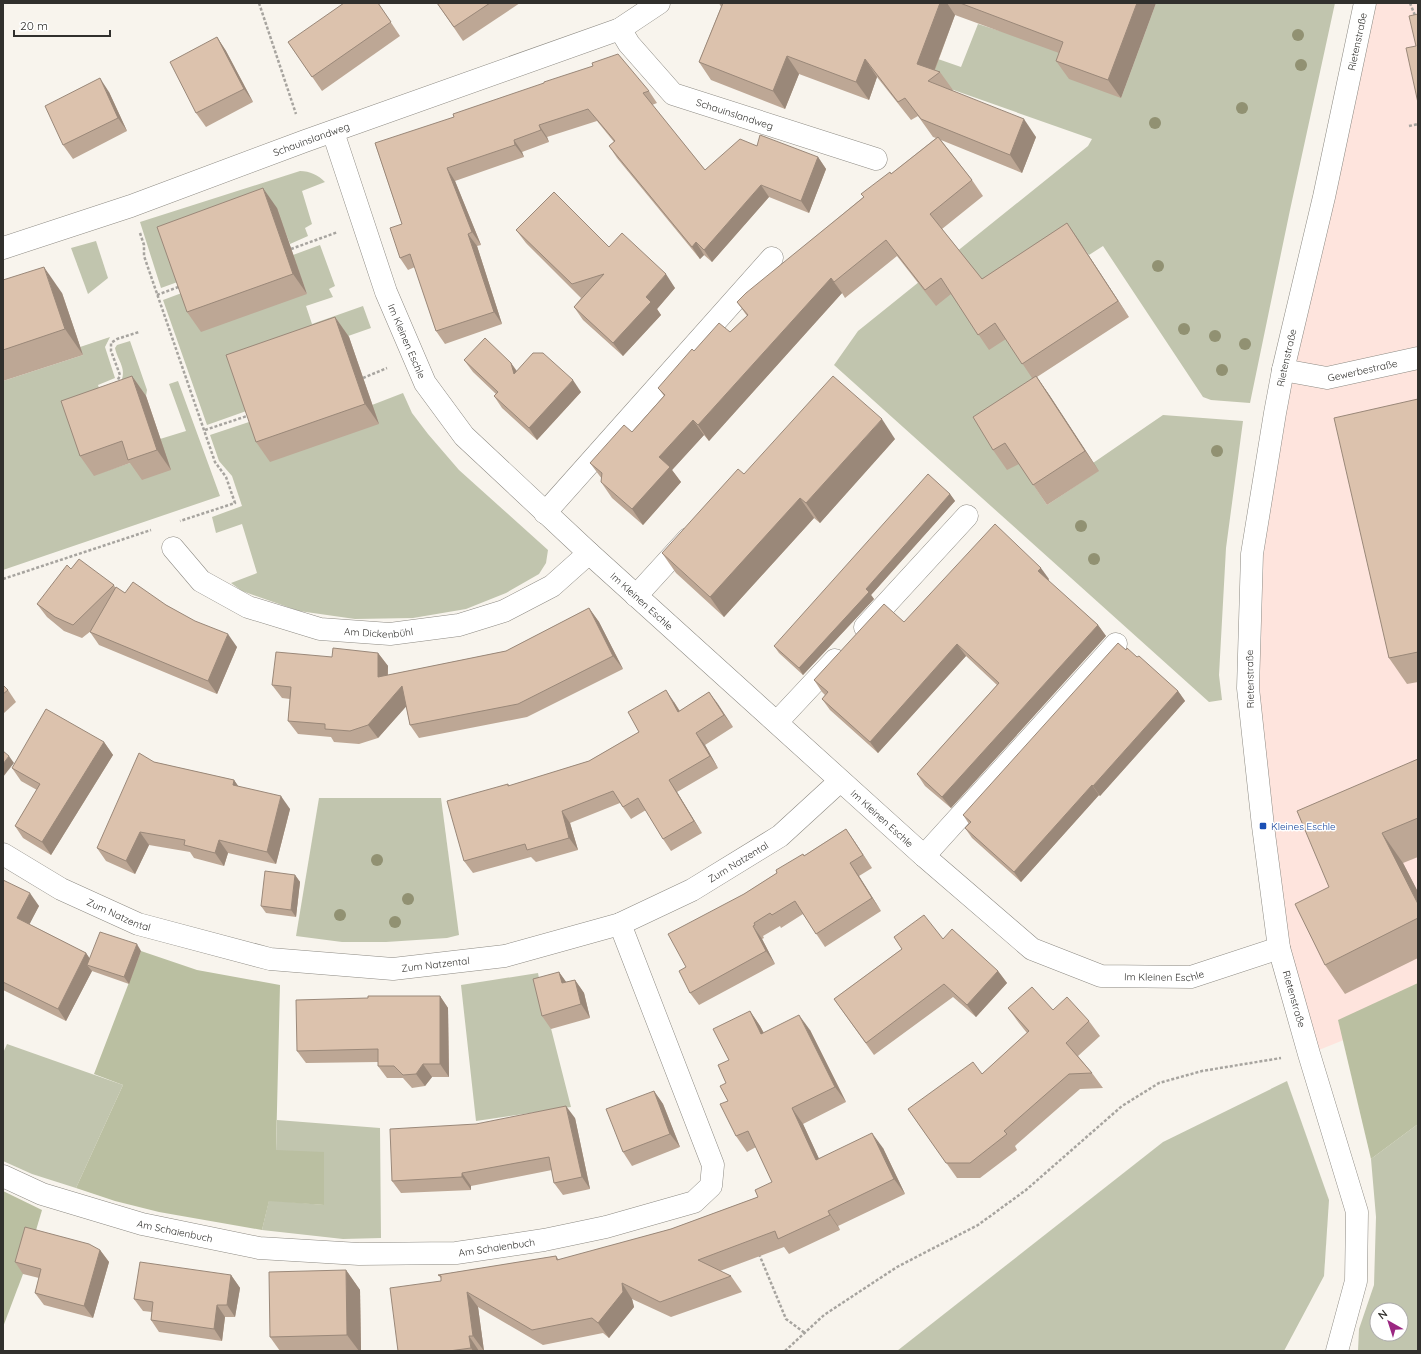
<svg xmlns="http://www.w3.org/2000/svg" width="1421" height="1354" font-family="Quicksand,sans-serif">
	<rect width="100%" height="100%" fill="#f8f4ed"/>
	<polygon fill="#fee4dd" points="1365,3 1418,3 1418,1010 1309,1054 1276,957 1248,688 1283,370"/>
	<g fill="#c1c5ae" fill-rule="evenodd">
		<polygon points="1156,3 1335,3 1290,210 1250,403 1211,400 1203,397 1103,246 1089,255 1077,239 1006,339 1037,377 1055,404 1019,463 1047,505 1098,471 1093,463 1163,415 1243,421 1226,548 1219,675 1222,700 1209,702 834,365 858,331 1088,146 1092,139 894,69 938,59 961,67 978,24 1000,31 1059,39 1121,98"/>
		<path d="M300,171C310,171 318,175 325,182L302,191L312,224L305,228L308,236L290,244L276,208L183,280L161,288L140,222Z"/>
		<polygon points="96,241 108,278 88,294 71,248"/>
		<polygon points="320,245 335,286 329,289 333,297 306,306 312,324 363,306 371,328 240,374 252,409 207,425 163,300 187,291 307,294 293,255"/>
		<polygon points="110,337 105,347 115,378 98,385 106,410 94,475 136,461 160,439 186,431 169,384 178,381 220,496 3,570 3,381 83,355 80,347"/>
		<path d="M130,341L147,390L146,396L120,384C128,369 118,362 115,348L117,345Z"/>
		<polygon points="403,393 412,413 428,434 459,470 548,550 546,563 539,574 506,593 466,609 413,618 355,619 299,611 242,591 231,583 257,573 242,524 216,533 212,517 242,506 232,476 219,461 210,435 255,420 378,424 372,405"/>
		<polygon points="319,798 441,798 459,935 447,938 386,942 342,942 296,936"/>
		<polygon points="538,973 542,993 571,1107 476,1121 461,985"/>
		<polygon points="7,1044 123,1085 76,1188 32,1174 3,1161 3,1053"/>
		<polygon points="1287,1081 1329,1200 1324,1276 1284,1351 897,1351 1163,1142"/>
		<polygon points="277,1120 380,1128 381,1238 343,1239 262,1230 269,1200 324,1205 276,1151"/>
		<path d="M1418,1124V1351H1358L1359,1329L1374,1285L1376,1217L1371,1159ZM1377,1310H1401V1334H1377Z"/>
	</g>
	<g fill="#babfa1">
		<polygon points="141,951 197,970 280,985 276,1150 324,1152 324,1205 269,1201 262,1230 159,1212 115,1201 76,1188 123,1085 94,1074"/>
		<polygon points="1418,983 1418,1124 1371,1159 1338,1020"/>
		<polygon points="3,1191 42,1210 23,1274 3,1327"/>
	</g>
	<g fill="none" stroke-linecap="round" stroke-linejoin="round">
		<defs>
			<g id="minor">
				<path id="s1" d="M620,29L629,44L673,94L876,159"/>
				<path id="s2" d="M333,132L386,292L425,383L464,436L589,553L924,856L1032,949L1101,976L1191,977L1279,948"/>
				<path id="s3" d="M3,248L131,206L305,141L620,29L659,3"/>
				<path id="s4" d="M1283,370L1327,378L1418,358"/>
				<polyline points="545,513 772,258"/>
				<path id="s5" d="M173,548L201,581L248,607L320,629L390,634L459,625L504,611L552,586L589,553"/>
				<polyline points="636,596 688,539"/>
				<polyline points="865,627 967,516"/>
				<polyline points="777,722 835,660"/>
				<path id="s6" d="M3,854L61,889L138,924L270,959L393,969L505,956L620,924L692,890L780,836L840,781"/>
				<polyline points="924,856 1116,644"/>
				<path id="s7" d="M3,1176L42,1194L142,1224L259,1248L359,1254L456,1253L544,1240L606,1227L694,1202L711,1186L713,1165L620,924"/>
				<path id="s8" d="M1337,1351L1356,1281L1357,1212L1309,1054L1279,948L1263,826L1248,688L1252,554L1275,413L1283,370L1324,197L1365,3"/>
			</g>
		</defs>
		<use href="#minor" stroke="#8d8a83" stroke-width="23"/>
		<g stroke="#a7a49f" stroke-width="2.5" stroke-dasharray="3 2" stroke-linecap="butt">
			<polyline points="259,3 296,114"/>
			<polyline points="1410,3 1418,23"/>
			<polyline points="1409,126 1418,124"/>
			<polyline points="140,233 144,245 144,256 215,462 226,477 235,503 180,521"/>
			<polyline points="291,249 338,232"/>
			<polyline points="157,295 181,286"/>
			<polyline points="363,378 387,368"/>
			<polyline points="115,383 117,382 120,375 111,351 111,343 117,339 139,332"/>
			<polyline points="205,430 250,415"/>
			<polyline points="3,579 151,530"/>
			<polyline points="759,1254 786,1319 805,1333"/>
			<polyline points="785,1351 824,1315 897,1267 978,1225 1026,1190 1122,1106 1159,1083 1202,1071 1281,1058"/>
		</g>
		<use href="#minor" stroke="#fff" stroke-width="22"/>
	</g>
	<g fill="#919172">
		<circle cx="1298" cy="35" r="6"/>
		<circle cx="1301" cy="65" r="6"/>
		<circle cx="1242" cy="108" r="6"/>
		<circle cx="1155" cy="123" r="6"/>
		<circle cx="1158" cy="266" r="6"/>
		<circle cx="1184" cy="329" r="6"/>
		<circle cx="1215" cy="336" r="6"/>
		<circle cx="1245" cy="344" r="6"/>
		<circle cx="1222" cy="370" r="6"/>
		<circle cx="1217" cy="451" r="6"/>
		<circle cx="1081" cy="526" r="6"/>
		<circle cx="1094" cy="559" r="6"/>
		<circle cx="377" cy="860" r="6"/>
		<circle cx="408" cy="899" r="6"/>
		<circle cx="340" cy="915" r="6"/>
		<circle cx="395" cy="922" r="6"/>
	</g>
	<g fill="#bda795">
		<polygon points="378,3 400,36 322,91 288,42"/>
		<polygon points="437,3 520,3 463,41"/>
		<polygon points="719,3 1156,3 1121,98 1069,79 1056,61 1059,53 955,15 935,70 940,72 953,90 952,90 1036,137 1022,173 941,140 972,180 983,196 942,229 982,279 1067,223 1129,317 1037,377 1050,396 1099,471 1047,505 1019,464 1007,470 993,450 1032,378 1006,339 989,350 951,294 936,306 897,256 845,298 842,293 709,441 704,435 672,470 681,482 643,525 612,498 601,482 602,479 590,463 632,432 664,396 658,388 694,351 730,332 747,316 737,302 891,174 936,138 933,137 918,116 911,120 877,77 869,100 799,74 785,109 711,80 699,62 721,7"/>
		<polygon points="217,37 226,51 253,102 206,127 196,113"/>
		<polygon points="649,91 657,103 652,105 705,170 757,146 818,157 826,169 809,213 769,197 712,262 704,255 700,259 617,158 609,146 614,142 597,121 547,137 549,142 522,152 524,157 455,181 481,245 477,246 502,324 445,344 436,331 415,267 408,270 400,258 402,224 375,143"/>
		<polygon points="109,92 127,131 73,159 63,145"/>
		<polygon points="277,208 307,294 201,332 187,312"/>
		<polygon points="516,230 609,247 675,288 657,309 661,315 623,356 583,320 574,307 581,298 526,243"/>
		<polygon points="3,280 62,293 83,355 3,381"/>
		<polygon points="335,317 349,337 379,424 270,462 256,442"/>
		<polygon points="464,360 511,363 517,371 581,392 537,440 502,408 494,396 496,394 473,372"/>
		<polygon points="132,376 146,396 171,470 142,480 130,463 94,476 80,456"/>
		<polygon points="1418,399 1418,682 1407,684 1389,658"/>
		<polygon points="895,439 820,523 814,518 724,617 676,573 662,553 744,474"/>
		<polygon points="950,494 955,501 871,595 874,599 803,675 779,653 774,646"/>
		<polygon points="71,569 114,585 115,587 125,593 166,605 237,647 217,694 99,645 90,632 91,631 82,638 64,631 47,617 37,604"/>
		<polygon points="1049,579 1048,581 1098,625 1106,636 951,808 925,786 917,774 997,685 966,656 878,753 830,710 822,699 825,695 822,692 814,680 904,622"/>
		<polygon points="589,608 599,622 623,669 527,717 419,738 410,725 406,706 378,738 359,744 334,742 331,737 298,734 288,721 290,699 282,698 272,685 332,657 378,653 388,666 388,675 506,651"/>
		<polygon points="1126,650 1137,657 1178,691 1185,701 1100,796 1099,795 1021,882 972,838 965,828 969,824 963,815"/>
		<polygon points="3,685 8,690 16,702 3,714"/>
		<polygon points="709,692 733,727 705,745 718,768 677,792 702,833 671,851 663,839 646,810 631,819 620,803 570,823 578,850 536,862 531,857 473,873 464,861 508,784 509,786 589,761 639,732 674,702 680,711"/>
		<polygon points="104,742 113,755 51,855 23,838 15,826 37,790 21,781 12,768"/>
		<polygon points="1418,759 1418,857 1403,863 1418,892 1418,958 1345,994 1325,965 1329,887"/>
		<polygon points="154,762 234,780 238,786 290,809 276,864 228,853 224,866 194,858 190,852 149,845 135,874 106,861 97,848"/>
		<polygon points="846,829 872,868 859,876 881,911 825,947 803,914 781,928 780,926 763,936 764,938 762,939 775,964 699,1005 690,993 686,967 744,894"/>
		<polygon points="295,875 300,882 296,917 266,913 261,906"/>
		<polygon points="3,880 39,906 29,924 86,953 90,959 141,951 129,984 92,971 66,1021 3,990"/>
		<polygon points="894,937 943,939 998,971 1007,983 976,1017 953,997 874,1055 834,999 902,949"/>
		<polygon points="559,972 566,982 575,980 584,993 590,1018 551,1029 542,1016"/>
		<polygon points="440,996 448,1008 449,1077 432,1077 425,1086 412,1088 403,1078 387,1078 378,1066 378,1062 306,1063 297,1051"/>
		<polygon points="1008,1008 1053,1010 1089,1021 1100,1036 1078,1056 1092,1073 1103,1088 1080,1089 1015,1146 1017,1150 980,1178 957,1178 908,1109 982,1074 1027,1033 1019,1023"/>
		<polygon points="750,1011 760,1026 764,1033 810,1030 846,1102 803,1124 819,1159 883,1148 905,1194 838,1226 840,1230 789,1254 784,1247 720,1271 731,1276 742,1292 671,1317 632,1299 634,1307 609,1338 603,1333 543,1345 478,1307 484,1351 398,1351 441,1281 441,1278 438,1275 556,1256 559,1260 671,1229 758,1197 772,1182 756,1147 747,1152 736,1136 728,1101 726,1083 729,1060"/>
		<polygon points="654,1091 663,1104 680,1147 632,1166 623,1152"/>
		<polygon points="575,1118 590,1189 563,1195 554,1183 552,1170 471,1186 471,1190 401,1193 392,1181"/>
		<polygon points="100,1250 109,1262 93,1318 44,1305 35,1293 39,1278 23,1274 15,1262"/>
		<polygon points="346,1270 360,1290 361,1351 280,1351 270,1337"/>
		<polygon points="231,1275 240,1288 235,1317 225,1317 222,1341 159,1332 151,1320 152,1312 143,1311 134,1299"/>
	</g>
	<g fill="#9a8879">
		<polygon points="940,3 947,3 955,15 931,79 917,64"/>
		<polygon points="1137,3 1156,3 1121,98 1108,80"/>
		<polygon points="217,37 226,51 253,102 244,89"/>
		<polygon points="787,56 799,74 785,109 773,91"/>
		<polygon points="865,59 877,77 869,100 856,82"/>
		<polygon points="100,78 109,92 127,131 118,118"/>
		<polygon points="1024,119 1036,137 1022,173 1010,155"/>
		<polygon points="539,125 547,137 549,142 541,130"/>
		<polygon points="514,140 522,152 524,157 515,145"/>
		<polygon points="818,157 826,169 809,213 801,201"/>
		<polygon points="447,168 455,181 481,245 472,232"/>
		<polygon points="761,185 769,197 712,262 704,250"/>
		<polygon points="263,188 277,208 307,294 293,274"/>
		<polygon points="1067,223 1078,239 1129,317 1118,301"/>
		<polygon points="468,234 477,246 502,324 494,312"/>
		<polygon points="696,242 704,255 700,259 692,247"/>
		<polygon points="44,267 62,293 83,355 65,329"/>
		<polygon points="666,274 675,288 657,309 661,315 623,356 613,343 646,297"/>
		<polygon points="831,278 842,293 709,441 698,425"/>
		<polygon points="335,317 349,337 379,424 365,404"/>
		<polygon points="511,363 519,375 514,374"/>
		<polygon points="132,376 146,396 171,470 157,450"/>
		<polygon points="1036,376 1050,396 1099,471 1085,451"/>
		<polygon points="573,380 581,392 537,440 529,428"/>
		<polygon points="882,419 895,439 820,523 806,503"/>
		<polygon points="693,420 704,435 672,470 681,482 643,525 632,509 659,457"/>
		<polygon points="950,494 955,501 871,595 874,599 803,675 799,668 866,589"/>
		<polygon points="800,498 814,518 724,617 710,597"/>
		<polygon points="1041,568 1049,579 1046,583 1038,571"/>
		<polygon points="589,608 599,622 623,669 613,656"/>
		<polygon points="1098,625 1106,636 951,808 942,797"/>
		<polygon points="228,634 237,647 217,694 208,681"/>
		<polygon points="957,644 966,656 878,753 870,742"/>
		<polygon points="378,653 388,666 387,690 378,677"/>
		<polygon points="402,686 412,700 378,738 368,725"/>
		<polygon points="666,690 674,702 687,724 678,712"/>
		<polygon points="1178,691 1185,701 1100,796 1093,786"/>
		<polygon points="709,692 718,704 733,727 724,715"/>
		<polygon points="696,733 705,745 718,768 710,756"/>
		<polygon points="104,742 113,755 51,855 42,842"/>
		<polygon points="9,756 14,763 3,777 3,764"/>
		<polygon points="234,780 243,793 233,785"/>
		<polygon points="669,780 677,792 702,833 694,821"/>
		<polygon points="1092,785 1099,795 1021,882 1014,872"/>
		<polygon points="281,796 290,809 276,864 267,852"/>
		<polygon points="562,811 570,823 578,850 569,838"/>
		<polygon points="846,829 855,842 872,868 863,855"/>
		<polygon points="140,832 149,845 135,874 126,861"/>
		<polygon points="1382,833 1403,863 1418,892 1418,904"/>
		<polygon points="219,840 228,853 224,866 215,853"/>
		<polygon points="850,863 859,876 881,911 872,898"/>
		<polygon points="295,875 300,882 296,917 291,910"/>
		<polygon points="30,893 39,906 26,931 17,918"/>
		<polygon points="753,926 762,939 775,964 766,951"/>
		<polygon points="137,944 141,951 129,984 124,977"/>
		<polygon points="86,953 94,965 87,965 92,971 66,1021 58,1009"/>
		<polygon points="998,971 1007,983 976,1017 967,1005"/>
		<polygon points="559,972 569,986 562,983"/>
		<polygon points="575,980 584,993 590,1018 581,1004"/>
		<polygon points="440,996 448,1008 449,1077 440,1064"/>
		<polygon points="750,1011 760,1026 772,1049 761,1034"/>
		<polygon points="799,1015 810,1030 846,1102 835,1087"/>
		<polygon points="423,1064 432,1077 425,1086 416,1074"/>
		<polygon points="654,1091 663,1104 680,1147 670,1134"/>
		<polygon points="566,1106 575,1118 590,1189 582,1177"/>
		<polygon points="792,1108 803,1124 827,1176 816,1160"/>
		<polygon points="872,1133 883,1148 905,1194 894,1179"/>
		<polygon points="462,1173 471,1186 471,1190 462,1177"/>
		<polygon points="828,1211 838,1226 840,1230 830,1215"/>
		<polygon points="100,1250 109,1262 93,1318 84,1306"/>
		<polygon points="346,1270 360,1290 361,1351 359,1351 347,1335"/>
		<polygon points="231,1275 240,1288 235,1317 227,1305"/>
		<polygon points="622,1283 632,1299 634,1307 609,1338 598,1323"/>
		<polygon points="467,1292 478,1307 484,1351 473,1336"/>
		<polygon points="217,1305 225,1317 222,1341 214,1329"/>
		<polygon points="469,1336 479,1351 473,1351 471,1348"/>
	</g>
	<g fill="#dcc2ad" stroke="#9a8879">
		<polygon points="344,3 378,3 391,22 312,77 288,42"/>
		<polygon points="437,3 490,3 454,27"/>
		<polygon points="723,3 940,3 917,64 940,72 928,81 1024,119 1010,155 921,119 905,98 898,102 865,59 856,82 787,56 773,91 699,62"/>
		<polygon points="960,3 1137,3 1108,80 1056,61 1063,42"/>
		<polygon points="1418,14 1418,103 1406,48 1416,46 1409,16"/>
		<polygon points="217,37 244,89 196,113 170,62"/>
		<polygon points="618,54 649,91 643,93 705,170 740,139 757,146 760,135 818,157 801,201 761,185 704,250 696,242 692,247 609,146 615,141 588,109 539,125 541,130 514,140 515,145 447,168 472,232 468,234 494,312 436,331 410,254 400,258 390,228 402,224 375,143 454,117 453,114 544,83 544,82 593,66 592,63"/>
		<polygon points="100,78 118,118 63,145 45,106"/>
		<polygon points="938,137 972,180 930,214 982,279 1067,223 1118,301 1022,364 995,323 978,335 941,278 925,290 886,240 834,282 831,278 698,425 693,420 659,457 670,467 632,509 601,482 602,473 590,463 624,425 632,432 665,395 658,388 692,349 694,351 719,323 730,332 748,315 737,302 746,293 864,197 861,194 890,172 891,174"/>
		<polygon points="263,188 293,274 187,312 157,227"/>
		<polygon points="554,192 609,247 622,233 666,274 646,297 651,302 613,343 574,307 604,274 572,284 516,230"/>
		<polygon points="44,267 65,329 3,350 3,280"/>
		<polygon points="335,317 365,404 256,442 226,355"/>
		<polygon points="485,338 511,363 514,374 533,353 543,353 573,380 529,428 494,396 498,392 464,360"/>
		<polygon points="132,376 157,450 128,460 122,441 80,456 61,401"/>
		<polygon points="833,376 882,419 806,503 800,498 710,597 662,553 738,469 744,474"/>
		<polygon points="1036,376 1085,451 1033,485 1005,443 993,450 973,417"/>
		<polygon points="1418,399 1418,652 1389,658 1334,418"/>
		<polygon points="928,474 950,494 866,589 869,592 799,668 774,646"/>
		<polygon points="995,524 1041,568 1038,571 1098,625 942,797 917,774 999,683 957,644 870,742 822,699 828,692 814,680 884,604 904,622"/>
		<polygon points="79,559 114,585 73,625 55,617 37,604 67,565 71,569"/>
		<polygon points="133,582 166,605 195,621 228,634 208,681 90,632 116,587 125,593"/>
		<polygon points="589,608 613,656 518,704 410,725 402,686 368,725 350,731 325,729 325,724 288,721 291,687 272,685 276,652 332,657 333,648 378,653 378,677 506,651"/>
		<polygon points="1118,643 1126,650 1127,648 1137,657 1139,656 1178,691 1093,786 1092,785 1014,872 965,828 971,822 963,815"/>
		<polygon points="3,685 8,690 3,694"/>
		<polygon points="666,690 678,712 709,692 724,715 696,733 710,756 669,780 694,821 663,839 638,798 623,807 613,791 562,811 569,838 527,850 525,844 464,861 447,801 508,784 508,786 589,761 639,732 628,712"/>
		<polygon points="46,709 104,742 42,842 15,826 40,784 12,768"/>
		<polygon points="3,751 9,756 3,764"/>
		<polygon points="139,753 154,762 234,780 233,785 281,796 267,852 219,840 215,853 184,845 185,840 140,832 126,861 97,848"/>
		<polygon points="1418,759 1418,818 1382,833 1418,904 1418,918 1325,965 1295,904 1329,887 1297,811"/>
		<polygon points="846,829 863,855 850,863 872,898 816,934 795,901 772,915 770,913 754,923 755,925 753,926 766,951 690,993 679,971 686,967 668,934 744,894 777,873 776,870 803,854 804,856"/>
		<polygon points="265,871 295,875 291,910 261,906"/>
		<polygon points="3,880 30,893 17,918 86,953 58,1009 3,982"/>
		<polygon points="924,915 943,939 952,929 998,971 967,1005 944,984 866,1043 834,999 902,949 894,937"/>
		<polygon points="100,932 137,944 124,977 87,965"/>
		<polygon points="559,972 562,983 575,980 581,1004 542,1016 533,979"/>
		<polygon points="1032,987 1053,1010 1067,997 1089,1021 1066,1043 1092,1073 1069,1074 1004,1131 1007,1134 970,1163 946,1163 908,1109 973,1062 982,1074 1029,1031 1008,1008"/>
		<polygon points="368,996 440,996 440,1064 423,1064 416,1074 403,1075 394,1066 378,1066 378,1049 297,1051 296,1000 368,998"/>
		<polygon points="750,1011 761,1034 799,1015 835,1087 792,1108 816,1160 872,1133 894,1179 828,1211 830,1215 778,1239 775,1231 698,1260 731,1276 660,1302 622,1283 623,1292 598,1323 592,1318 532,1330 467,1292 473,1336 469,1336 471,1348 449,1351 398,1351 390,1288 441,1281 441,1276 438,1275 556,1256 557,1260 671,1229 758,1197 755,1190 772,1182 748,1131 736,1136 720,1104 728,1101 720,1086 726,1083 718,1065 729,1060 713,1029"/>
		<polygon points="654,1091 670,1134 623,1152 606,1109"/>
		<polygon points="566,1106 582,1177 554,1183 549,1157 462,1173 462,1177 392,1181 390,1129 476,1124"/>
		<polygon points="25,1227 89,1244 100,1250 84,1306 35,1293 41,1269 15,1262"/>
		<polygon points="140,1262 231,1275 227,1305 217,1305 214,1329 151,1320 153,1302 134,1299"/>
		<polygon points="346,1270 347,1335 270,1337 269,1272"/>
	</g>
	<rect fill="#1a4fb4" stroke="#fff" stroke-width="1.5" x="1259" y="822" width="8" height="8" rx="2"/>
	<g text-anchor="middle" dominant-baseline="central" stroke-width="3" stroke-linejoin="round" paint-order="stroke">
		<g font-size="10" fill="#31302d" stroke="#fff">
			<text stroke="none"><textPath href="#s8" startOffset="1336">Rietenstraße</textPath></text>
			<text stroke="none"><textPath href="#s1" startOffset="149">Schauinslandweg</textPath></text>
			<text stroke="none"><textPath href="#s3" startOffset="327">Schauinslandweg</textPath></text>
			<text stroke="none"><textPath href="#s2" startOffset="222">Im Kleinen Eschle</textPath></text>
			<text stroke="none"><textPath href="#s8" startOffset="1012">Rietenstraße</textPath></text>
			<text stroke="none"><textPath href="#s4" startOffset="81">Gewerbestraße</textPath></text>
			<text stroke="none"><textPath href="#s2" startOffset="576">Im Kleinen Eschle</textPath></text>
			<text stroke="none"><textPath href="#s5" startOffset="231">Am Dickenbühl</textPath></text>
			<text transform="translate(1250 679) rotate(-91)">Rietenstraße</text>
			<text stroke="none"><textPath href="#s2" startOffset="900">Im Kleinen Eschle</textPath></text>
			<text stroke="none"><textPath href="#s6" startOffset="778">Zum Natzental</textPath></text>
			<text stroke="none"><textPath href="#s6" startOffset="131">Zum Natzental</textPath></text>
			<text stroke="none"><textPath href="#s6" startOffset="455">Zum Natzental</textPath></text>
			<text stroke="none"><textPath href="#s2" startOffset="1236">Im Kleinen Eschle</textPath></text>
			<text transform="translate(1294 999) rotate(74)">Rietenstraße</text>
			<text stroke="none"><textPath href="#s7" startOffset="181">Am Schaienbuch</textPath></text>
			<text stroke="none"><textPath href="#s7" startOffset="505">Am Schaienbuch</textPath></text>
		</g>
		<g font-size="10" fill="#164399" stroke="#fff" text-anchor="start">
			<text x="1271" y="826">Kleines Eschle</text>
		</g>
	</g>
	<rect width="1421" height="1354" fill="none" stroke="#31302d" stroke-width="8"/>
	<g transform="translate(1389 1322) rotate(321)"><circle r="19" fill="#ffffff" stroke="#adacab"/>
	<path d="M0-3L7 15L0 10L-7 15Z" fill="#9b2782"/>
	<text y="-6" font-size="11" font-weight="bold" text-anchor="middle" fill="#31302d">N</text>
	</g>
	<path d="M14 30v6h96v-6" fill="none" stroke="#31302d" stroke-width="2"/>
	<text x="20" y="30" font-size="12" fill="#31302d" stroke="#ffffff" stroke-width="3" paint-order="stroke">20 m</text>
</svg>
